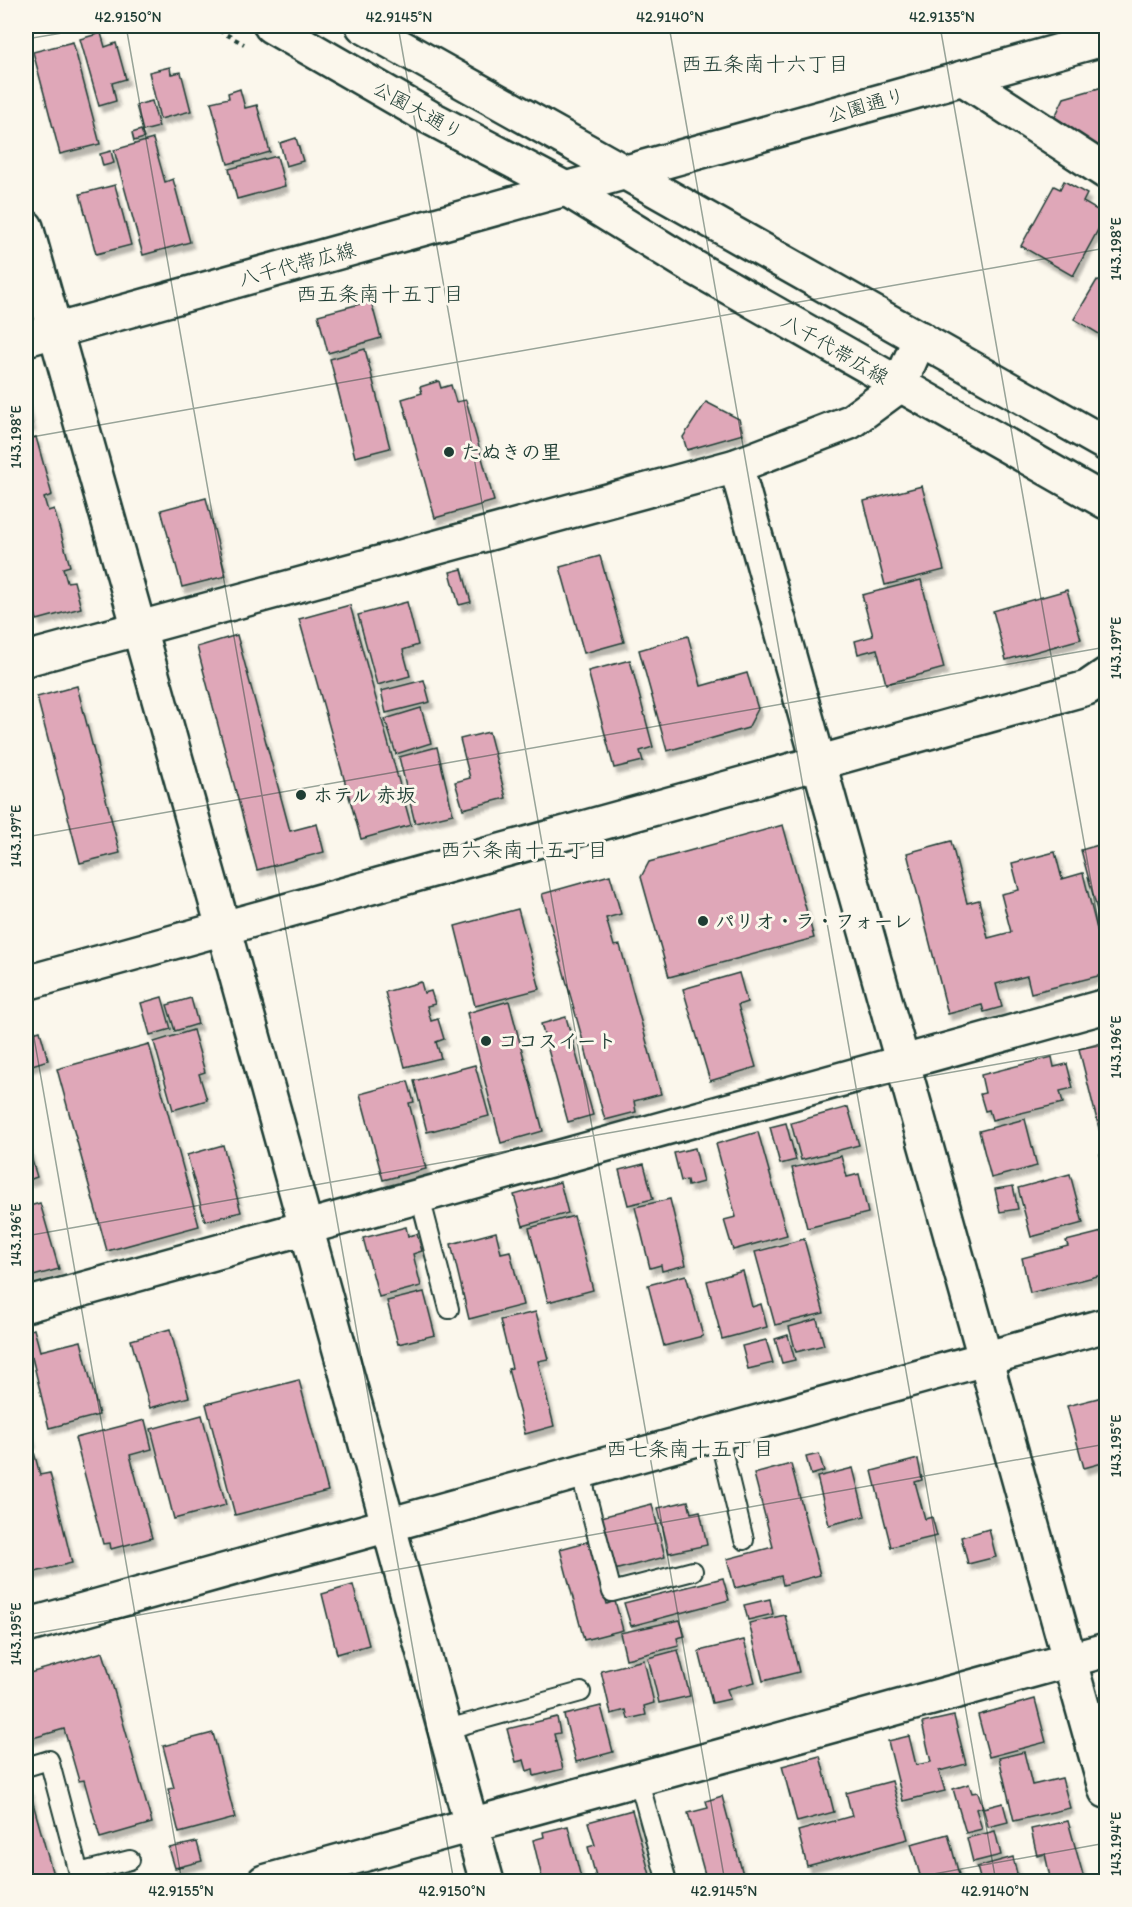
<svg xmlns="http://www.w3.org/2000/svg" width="1132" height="1907" font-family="Itim,'Klee One',sans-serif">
	<defs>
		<filter id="shadow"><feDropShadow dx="3.5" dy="6" stdDeviation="1.5" flood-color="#0004"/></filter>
	</defs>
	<rect width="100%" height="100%" fill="#fbf7ec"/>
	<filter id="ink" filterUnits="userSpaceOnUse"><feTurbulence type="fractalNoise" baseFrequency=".0167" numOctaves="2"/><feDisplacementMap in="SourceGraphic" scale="12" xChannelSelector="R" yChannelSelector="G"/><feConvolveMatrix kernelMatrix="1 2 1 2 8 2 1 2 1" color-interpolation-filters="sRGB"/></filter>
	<g filter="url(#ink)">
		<g fill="#dfa7b8" stroke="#1f3d34" stroke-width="1.5" filter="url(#shadow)">
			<polygon points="101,33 105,47 116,43 126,79 112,83 116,101 99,106 80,39"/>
			<polygon points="73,42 100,144 60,154 33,52"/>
			<polygon points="170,67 171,74 181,72 191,111 160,119 149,72"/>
			<polygon points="1106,86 1106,154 1053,121 1064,98"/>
			<polygon points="240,89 245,108 257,105 270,152 228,164 211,102 229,98 228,93"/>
			<polygon points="152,101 159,127 143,131 136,105"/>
			<polygon points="141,130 144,138 134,141 132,133"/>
			<polygon points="296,138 303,161 286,166 280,143"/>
			<polygon points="153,139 165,182 173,179 190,242 143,255 114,150"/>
			<polygon points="111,151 114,163 103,166 100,154"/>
			<polygon points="277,156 285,186 237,199 229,169"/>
			<polygon points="1064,181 1087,194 1083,202 1106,215 1073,276 1021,246 1054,186 1060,189"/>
			<polygon points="115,185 131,245 96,254 80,194"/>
			<polygon points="1097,280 1106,286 1106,333 1104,337 1074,319"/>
			<polygon points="371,301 381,338 328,353 318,315"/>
			<polygon points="365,349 390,448 355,457 330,359"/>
			<polygon points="439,381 441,388 451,385 456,402 466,400 494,501 435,518 402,399 422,393 420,387"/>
			<polygon points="26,399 32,425 26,427"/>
			<polygon points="706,402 739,419 743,434 687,450 683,437"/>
			<polygon points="26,430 28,439 36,437 52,495 44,498 48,511 54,509 70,566 63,568 67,582 74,581 81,608 37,620 26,579"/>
			<polygon points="922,486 944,570 885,585 864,501"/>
			<polygon points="206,498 226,576 182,587 161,510"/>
			<polygon points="600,556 624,642 584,653 560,567"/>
			<polygon points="462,569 471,602 459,605 450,572"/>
			<polygon points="921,580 944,668 886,684 877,649 858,654 855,641 873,636 862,595"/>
			<polygon points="1067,590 1081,639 1006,660 993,611"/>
			<polygon points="407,602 418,645 403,650 410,676 377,685 358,615"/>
			<polygon points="350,605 411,825 361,839 299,619"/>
			<polygon points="26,608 30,623 26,625"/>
			<polygon points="237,635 290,831 317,824 324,852 257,870 197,647"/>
			<polygon points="688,636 701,686 747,673 758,709 748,728 667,751 639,650"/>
			<polygon points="630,660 653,747 640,751 643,761 614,768 588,671"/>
			<polygon points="424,680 430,702 386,713 381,691"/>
			<polygon points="77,686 120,853 80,863 37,697"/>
			<polygon points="421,708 431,743 396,754 385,719"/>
			<polygon points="489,732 506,798 463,809 455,782 470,778 460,739"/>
			<polygon points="437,747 453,814 415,823 399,757"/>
			<polygon points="783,825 814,938 669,977 641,877 649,862"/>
			<polygon points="951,841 967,903 979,900 988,938 1011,932 1001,894 1019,890 1012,863 1055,852 1062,879 1083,873 1106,965 1106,974 1031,993 1027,976 996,984 1002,1007 984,1012 982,1005 948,1014 907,853"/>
			<polygon points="1102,844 1106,861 1106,907 1097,910 1081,850"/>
			<polygon points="610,875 621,914 606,918 614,946 620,945 661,1094 634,1101 636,1112 605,1120 542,894"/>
			<polygon points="518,909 540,989 475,1006 455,926"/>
			<polygon points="739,973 747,1002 738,1005 756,1067 710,1081 683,989"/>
			<polygon points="421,982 424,993 431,991 435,1004 427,1006 431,1021 438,1019 444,1039 436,1042 441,1058 405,1067 385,992"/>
			<polygon points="162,997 171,1029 150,1035 141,1003"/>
			<polygon points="191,998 198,1024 175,1031 167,1005"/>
			<polygon points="509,1001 543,1131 501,1143 467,1013"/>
			<polygon points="566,1017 593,1115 568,1122 541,1024"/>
			<polygon points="193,1030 205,1072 199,1074 207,1100 173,1110 154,1042"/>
			<polygon points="40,1031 48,1060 26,1067 26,1035"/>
			<polygon points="1106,1042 1106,1143 1103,1144 1079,1049"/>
			<polygon points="149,1044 199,1226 107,1251 57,1069"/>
			<polygon points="1052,1057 1054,1067 1067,1064 1073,1088 1060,1091 1063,1103 992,1120 989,1110 985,1111 980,1094 985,1093 981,1075"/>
			<polygon points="475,1065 489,1116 427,1132 414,1081"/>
			<polygon points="408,1081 414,1102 409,1103 426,1169 383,1180 360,1094"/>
			<polygon points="848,1107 859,1145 801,1160 791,1123"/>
			<polygon points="1025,1119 1037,1166 991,1178 979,1131"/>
			<polygon points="786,1123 796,1160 780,1164 770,1127"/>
			<polygon points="758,1132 787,1235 733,1250 724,1220 736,1217 716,1144"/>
			<polygon points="26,1140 37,1177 26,1181"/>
			<polygon points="223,1145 241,1212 205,1221 187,1155"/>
			<polygon points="695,1148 703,1182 688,1186 687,1180 681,1181 674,1153"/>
			<polygon points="1106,1152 1106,1179 1100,1154"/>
			<polygon points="841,1156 847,1177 859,1174 868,1213 807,1228 792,1168"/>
			<polygon points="644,1164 653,1199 628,1205 619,1170"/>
			<polygon points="1070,1174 1083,1223 1031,1237 1018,1188"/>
			<polygon points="560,1182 568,1213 523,1226 514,1195"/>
			<polygon points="1013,1186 1018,1209 1000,1212 995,1189"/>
			<polygon points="670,1199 686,1265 662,1271 661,1265 650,1268 635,1207"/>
			<polygon points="40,1203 59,1269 26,1278 26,1207"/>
			<polygon points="574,1216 593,1290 548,1302 529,1228"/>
			<polygon points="406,1227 408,1236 417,1234 422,1251 413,1254 421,1286 379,1297 363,1238"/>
			<polygon points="1106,1231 1106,1274 1030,1293 1022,1258 1068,1246 1066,1241"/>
			<polygon points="496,1232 501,1253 510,1251 523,1305 469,1319 451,1244"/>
			<polygon points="804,1239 824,1313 775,1325 755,1252"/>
			<polygon points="743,1271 752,1307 761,1304 767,1327 722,1339 707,1281"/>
			<polygon points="686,1275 703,1336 664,1346 648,1285"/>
			<polygon points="424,1292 435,1335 398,1344 387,1301"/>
			<polygon points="536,1312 548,1359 538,1361 554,1426 525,1434 508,1369 512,1368 500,1320"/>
			<polygon points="817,1319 824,1345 796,1352 789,1327"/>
			<polygon points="34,1329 40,1351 81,1341 99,1415 49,1428 32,1357 26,1358 26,1331"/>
			<polygon points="170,1329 189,1397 150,1408 131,1340"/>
			<polygon points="788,1335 795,1360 782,1363 775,1339"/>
			<polygon points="766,1340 773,1363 748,1369 742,1346"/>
			<polygon points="299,1380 328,1491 235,1515 206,1404"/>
			<polygon points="1106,1396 1106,1462 1084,1468 1067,1406"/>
			<polygon points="202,1415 226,1505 174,1519 151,1429"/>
			<polygon points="26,1418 32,1442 26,1444"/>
			<polygon points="145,1420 152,1449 130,1455 152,1538 111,1549 110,1543 103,1544 75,1438"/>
			<polygon points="34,1452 40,1475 50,1473 72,1563 27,1574 26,1567 26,1454"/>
			<polygon points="819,1454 824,1471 811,1475 806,1457"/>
			<polygon points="918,1459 922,1480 915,1482 925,1519 932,1517 937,1536 891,1547 872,1471"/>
			<polygon points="791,1464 820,1575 783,1585 781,1576 735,1588 727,1559 773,1547 754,1474"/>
			<polygon points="853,1468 865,1516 829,1525 817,1477"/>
			<polygon points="688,1501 691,1513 700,1511 707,1545 669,1553 658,1508"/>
			<polygon points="652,1504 665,1557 614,1570 601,1517"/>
			<polygon points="989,1529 996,1557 968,1564 961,1537"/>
			<polygon points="590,1541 607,1604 615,1601 623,1630 584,1640 560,1549"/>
			<polygon points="723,1578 729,1600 631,1626 624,1603"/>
			<polygon points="353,1585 369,1645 337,1654 322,1594"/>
			<polygon points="770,1599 773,1614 748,1620 744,1605"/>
			<polygon points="785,1615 799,1672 763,1681 749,1623"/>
			<polygon points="680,1620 685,1636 677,1638 679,1646 626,1659 620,1633"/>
			<polygon points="744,1640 755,1682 727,1689 730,1699 712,1703 699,1651"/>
			<polygon points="678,1650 690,1696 659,1703 648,1658"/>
			<polygon points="103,1652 152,1823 100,1838 84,1780 79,1781 64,1729 26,1740 26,1674"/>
			<polygon points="644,1660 654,1703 644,1706 646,1715 628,1719 626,1710 611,1714 601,1671"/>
			<polygon points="1035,1699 1046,1742 989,1757 978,1715"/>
			<polygon points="601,1706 613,1752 576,1762 564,1715"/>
			<polygon points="954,1716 966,1764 939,1771 945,1791 903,1801 888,1741 909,1736 916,1765 931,1762 922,1723"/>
			<polygon points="557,1717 560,1733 554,1734 563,1769 534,1776 533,1769 527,1771 524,1760 516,1762 507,1729"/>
			<polygon points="213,1733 235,1818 179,1833 168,1789 174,1788 163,1746"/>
			<polygon points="1024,1752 1032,1785 1062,1778 1070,1808 1014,1821 999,1758"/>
			<polygon points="820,1756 834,1812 797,1822 782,1766"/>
			<polygon points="892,1781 908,1839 807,1866 798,1831 852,1816 846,1793"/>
			<polygon points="969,1784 972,1793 978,1792 983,1807 976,1809 982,1829 966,1833 953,1789"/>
			<polygon points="29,1789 55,1882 26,1882 26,1790"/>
			<polygon points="722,1796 745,1882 707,1882 688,1813 708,1808 706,1801"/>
			<polygon points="1003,1803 1008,1822 988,1827 983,1808"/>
			<polygon points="632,1810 652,1882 604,1882 604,1879 597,1881 588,1847 595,1845 588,1822"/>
			<polygon points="1068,1821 1085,1882 1051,1882 1045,1854 1037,1856 1031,1829"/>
			<polygon points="568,1826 582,1882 543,1882 533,1840 544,1837 543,1832"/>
			<polygon points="995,1831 1001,1855 973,1862 967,1838"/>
			<polygon points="948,1834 961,1882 922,1882 911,1844"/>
			<polygon points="197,1842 202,1861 175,1868 169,1848"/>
			<polygon points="1013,1857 1019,1882 981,1882 977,1867"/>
		</g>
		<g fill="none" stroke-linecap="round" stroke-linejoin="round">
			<defs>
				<g id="lane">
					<polyline points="420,1197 449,1309"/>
					<polyline points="718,1433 744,1540"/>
					<polyline points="580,1471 612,1592 693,1571"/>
					<polyline points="444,1730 581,1692"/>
					<polyline points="26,1767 49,1760 79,1873 130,1860"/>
					<polyline points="638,1778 667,1882"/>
				</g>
				<g id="street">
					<polyline points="271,26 429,117 568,190"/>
					<polyline points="363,26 626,173"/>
					<polyline points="962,78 1106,172"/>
					<polyline points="26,659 736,466 850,422 899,386 920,338"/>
					<polyline points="26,983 1087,688 1106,675"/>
					<polyline points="26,1305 1106,1006"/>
					<polyline points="26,1626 1106,1325"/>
					<polyline points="264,1882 1106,1650"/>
				</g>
				<g id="secondary">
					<polyline points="626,173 1106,444"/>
					<polyline points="568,190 690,265 1106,502"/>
					<polyline points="26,227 223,927 487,1882"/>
					<path d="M26,339C386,241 746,139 1106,38"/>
					<polyline points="736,466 1106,1791"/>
				</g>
			</defs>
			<use href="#lane" stroke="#1f3d34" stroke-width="22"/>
			<use href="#street" stroke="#1f3d34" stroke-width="38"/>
			<use href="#secondary" stroke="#1f3d34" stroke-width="38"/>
			<polyline stroke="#1f3d34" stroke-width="4" stroke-dasharray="4.5 4.5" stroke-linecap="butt" points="211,26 244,44"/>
			<use href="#lane" stroke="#fbf7ec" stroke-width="18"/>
			<use href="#street" stroke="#fbf7ec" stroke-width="33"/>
			<use href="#secondary" stroke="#fbf7ec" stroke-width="33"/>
		</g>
	</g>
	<path fill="none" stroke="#1f3d34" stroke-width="1.5" stroke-opacity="0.45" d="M126,26L454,1882M398,26L725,1882M669,26L996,1882M940,26L1106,967M26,39L105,26M26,438L1106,248M26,837L1106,647M26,992L182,1882M26,1236L1106,1045M26,1635L1106,1444M889,1882L1106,1843"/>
	<g fill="#1f3d34" stroke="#fbf7ec" stroke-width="2">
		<circle cx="449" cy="452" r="6"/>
		<circle cx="301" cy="795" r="6"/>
		<circle cx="703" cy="921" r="6"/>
		<circle cx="486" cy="1041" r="6"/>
	</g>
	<g text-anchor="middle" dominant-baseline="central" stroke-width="6" stroke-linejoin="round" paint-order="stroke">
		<g font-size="20" fill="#1f3d34" stroke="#fbf7ec">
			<text transform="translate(866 105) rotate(-16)">公園通り</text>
			<text transform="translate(418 110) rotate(29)">公園大通り</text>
			<text transform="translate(297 264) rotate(-15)">八千代帯広線</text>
			<text transform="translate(835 349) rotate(30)">八千代帯広線</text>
		</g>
		<g font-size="20" font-weight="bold" fill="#1f3d34" stroke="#fbf7ec" text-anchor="start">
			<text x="461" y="452">たぬきの里</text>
			<text x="313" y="795">ホテル 赤坂</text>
			<text x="715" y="921">パリオ・ラ・フォーレ</text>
			<text x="498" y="1041">ココスイート</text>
		</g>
		<g font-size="21" fill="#1f3d34" stroke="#fbf7ec">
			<text x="765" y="63">西五条南十六丁目</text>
			<text x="380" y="293">西五条南十五丁目</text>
			<text x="524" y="849">西六条南十五丁目</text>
			<text x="690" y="1448">西七条南十五丁目</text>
		</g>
	</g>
	<rect width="1132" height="1907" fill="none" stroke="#fbf7ec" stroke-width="66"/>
	<rect x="33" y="33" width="1066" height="1841" fill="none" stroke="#1f3d34" stroke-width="2"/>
	<g font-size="15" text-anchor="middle" fill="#1f3d34">
		<text x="128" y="22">42.9150°N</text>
		<text x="399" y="22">42.9145°N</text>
		<text x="670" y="22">42.9140°N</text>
		<text x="942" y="22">42.9135°N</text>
		<text transform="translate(1116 249) rotate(-90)" y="5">143.198°E</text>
		<text transform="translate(16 437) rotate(-90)" y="5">143.198°E</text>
		<text transform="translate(1116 648) rotate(-90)" y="5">143.197°E</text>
		<text transform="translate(16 836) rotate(-90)" y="5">143.197°E</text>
		<text transform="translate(1116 1047) rotate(-90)" y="5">143.196°E</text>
		<text transform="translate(16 1235) rotate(-90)" y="5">143.196°E</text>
		<text transform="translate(1116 1446) rotate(-90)" y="5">143.195°E</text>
		<text transform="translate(16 1634) rotate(-90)" y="5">143.195°E</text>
		<text transform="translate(1116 1844) rotate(-90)" y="5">143.194°E</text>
		<text x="181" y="1896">42.9155°N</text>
		<text x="452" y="1896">42.9150°N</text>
		<text x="724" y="1896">42.9145°N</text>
		<text x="995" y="1896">42.9140°N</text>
	</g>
</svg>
